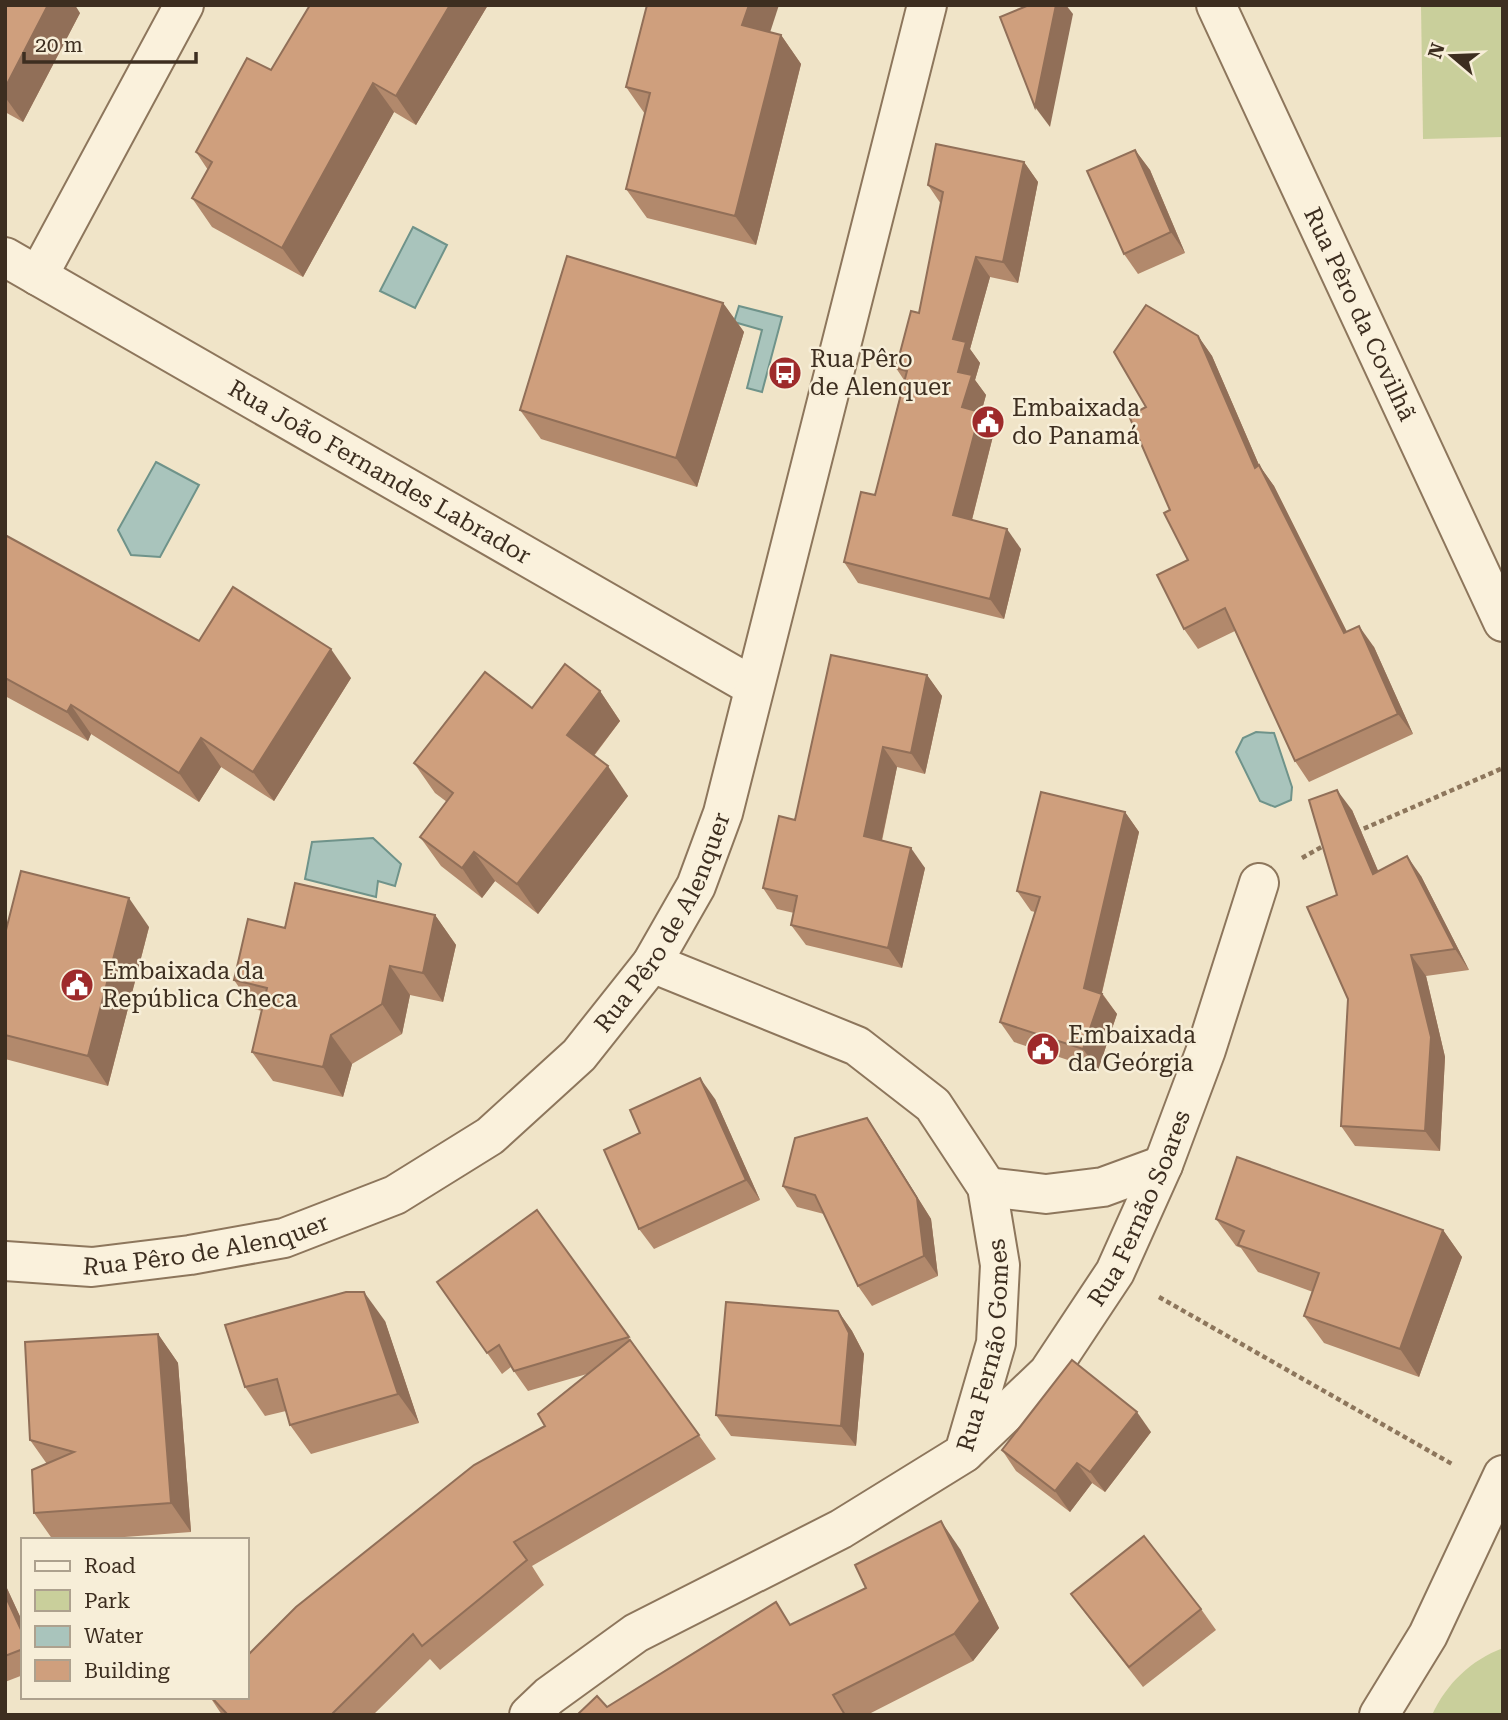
<svg xmlns="http://www.w3.org/2000/svg" width="1508" height="1720" font-family="'Roboto Serif',serif">
	<rect width="100%" height="100%" fill="#f0e4c8"/>
	<g fill="#c9cf9b">
		<polygon points="1421,5 1503,5 1503,137 1423,139"/>
		<path d="M1503,1648V1715H1432C1446,1684 1471,1660 1503,1648Z"/>
	</g>
	<g fill="#a9c4bc" stroke="#6f938a" stroke-width="2">
		<polygon points="413,227 447,245 415,308 380,291"/>
		<polygon points="739,306 782,317 762,392 747,388 762,330 734,322"/>
		<polygon points="156,462 199,485 160,557 131,555 118,530"/>
		<polygon points="1256,732 1274,733 1292,787 1291,800 1275,807 1260,801 1236,752 1243,738"/>
		<polygon points="373,838 401,864 395,886 378,881 376,897 305,879 312,842"/>
	</g>
	<g fill="none" stroke-linecap="round" stroke-linejoin="round">
		<defs>
			<g id="minor">
				<path id="s1" d="M1216,5L1503,622"/>
				<path id="s2" d="M5,257L754,687"/>
				<polyline points="38,276 184,5"/>
				<polyline points="987,1187 1046,1194 1103,1187 1163,1165"/>
				<path id="s3" d="M5,1261L92,1267L190,1255L284,1238L395,1195L490,1136L579,1055L652,963L696,886L723,813L927,5"/>
				<path id="s4" d="M965,1452L1048,1373L1115,1272L1163,1165L1206,1050L1259,883"/>
				<path id="s5" d="M529,1715L549,1696L636,1633L841,1529L964,1453L996,1343L1000,1265L987,1187L933,1105L857,1046L652,963"/>
				<polyline points="1379,1715 1428,1635 1503,1475"/>
			</g>
		</defs>
		<use href="#minor" stroke="#8d765c" stroke-width="42"/>
		<g stroke="#8d765c" stroke-width="4.5" stroke-dasharray="5 3.5" stroke-linecap="butt">
			<polyline points="1356,832 1503,768"/>
			<polyline points="1302,858 1325,845"/>
			<polyline points="1159,1297 1452,1464"/>
		</g>
		<use href="#minor" stroke="#faf1dc" stroke-width="38"/>
	</g>
	<g fill="#b2896c">
		<polygon points="5,5 80,13 23,122 5,112"/>
		<polygon points="488,5 416,125 394,112 303,277 212,227 192,198 208,170 196,152 271,70"/>
		<polygon points="770,32 781,35 801,64 756,245 647,218 626,189 645,114 626,87"/>
		<polygon points="1135,150 1150,170 1185,253 1138,274 1124,254"/>
		<polygon points="1024,162 1038,182 1018,283 990,277 970,349 980,363 975,380 986,395 981,413 994,432 972,520 1021,549 1004,619 858,583 844,562 875,495 904,380 896,368 919,313 941,204 928,185"/>
		<polygon points="723,303 744,332 697,487 541,439 520,410"/>
		<polygon points="1198,336 1212,356 1259,465 1274,486 1347,632 1374,647 1413,734 1309,782 1295,761 1235,631 1198,649 1184,629 1188,560 1170,510 1146,407"/>
		<polygon points="5,535 199,641 351,678 274,801 221,767 199,802 91,734 88,741 5,696"/>
		<polygon points="927,675 942,696 925,774 897,767 882,841 925,868 902,968 806,945 791,925 794,913 777,909 763,888 795,820"/>
		<polygon points="600,691 620,721 594,756 628,796 538,914 495,881 482,898 441,866 420,837 447,802 435,793 414,763 532,708"/>
		<polygon points="1352,810 1378,871 1421,876 1469,970 1426,976 1445,1057 1440,1151 1355,1146 1341,1126 1348,999 1337,895"/>
		<polygon points="1125,812 1139,832 1102,993 1117,1014 1098,1070 1014,1042 1000,1022 1035,912 1031,911 1017,891"/>
		<polygon points="435,915 456,945 443,1002 410,995 402,1034 352,1064 343,1097 273,1081 252,1052 262,1011 254,1009 234,980 285,928"/>
		<polygon points="149,927 108,1086 5,1059 5,934"/>
		<polygon points="715,1099 760,1200 654,1249 639,1229"/>
		<polygon points="881,1139 931,1219 938,1276 872,1306 858,1286 824,1214 797,1207 783,1186"/>
		<polygon points="537,1210 716,1459 532,1566 544,1585 440,1670 430,1659 373,1715 222,1715 210,1697 545,1426 587,1374 528,1391 511,1367 502,1374 437,1282"/>
		<polygon points="1216,1219 1443,1230 1462,1257 1419,1377 1324,1343 1304,1316 1313,1292 1258,1272 1241,1248 1236,1246"/>
		<polygon points="838,1311 852,1331 864,1354 856,1446 731,1436 716,1415"/>
		<polygon points="385,1321 419,1423 311,1454 290,1425 286,1411 265,1416 245,1387"/>
		<polygon points="158,1334 178,1363 191,1532 85,1540 53,1540 34,1513 47,1464 30,1440"/>
		<polygon points="1151,1432 1105,1492 1092,1483 1070,1512 1016,1471 1002,1450"/>
		<polygon points="960,1549 999,1628 973,1661 867,1715 577,1715 607,1707"/>
		<polygon points="5,1584 23,1623 23,1675 5,1682"/>
		<polygon points="1071,1594 1201,1609 1216,1630 1143,1687 1086,1614"/>
	</g>
	<g fill="#916f58">
		<polygon points="48,5 75,5 80,13 23,122 5,97 5,88"/>
		<polygon points="450,5 488,5 416,125 396,96"/>
		<polygon points="749,5 779,5 763,54 742,25"/>
		<polygon points="1056,5 1066,5 1073,14 1050,127 1035,107"/>
		<polygon points="781,35 801,64 756,245 735,216"/>
		<polygon points="373,83 394,112 303,277 282,248"/>
		<polygon points="1135,150 1150,170 1185,253 1171,232"/>
		<polygon points="1024,162 1038,182 1018,283 1003,262"/>
		<polygon points="976,257 990,277 970,349 980,363 975,380 986,395 981,413 994,432 968,535 953,515 962,407 953,339"/>
		<polygon points="723,303 744,332 697,487 676,458"/>
		<polygon points="1198,336 1212,356 1259,465 1274,486 1358,654 1344,633 1255,468"/>
		<polygon points="1007,529 1021,549 1004,619 990,599"/>
		<polygon points="1359,626 1374,647 1413,734 1398,714"/>
		<polygon points="331,649 351,678 274,801 253,772"/>
		<polygon points="927,675 942,696 925,774 911,753"/>
		<polygon points="600,691 620,721 587,764 567,735"/>
		<polygon points="71,705 91,734 88,741 67,712"/>
		<polygon points="201,738 221,767 199,802 179,773"/>
		<polygon points="883,747 897,767 878,857 864,836"/>
		<polygon points="608,766 628,796 538,914 517,884"/>
		<polygon points="1337,790 1352,810 1388,894 1373,874"/>
		<polygon points="1125,812 1139,832 1100,1000 1102,994 1117,1014 1098,1070 1083,1049 1084,988"/>
		<polygon points="911,848 925,868 902,968 888,948"/>
		<polygon points="474,852 495,881 482,898 462,868"/>
		<polygon points="1407,856 1421,876 1469,970 1455,949"/>
		<polygon points="129,898 149,927 108,1086 88,1056"/>
		<polygon points="435,915 456,945 443,1002 423,973"/>
		<polygon points="1411,955 1426,976 1445,1057 1440,1151 1425,1131"/>
		<polygon points="390,966 410,995 402,1034 382,1004"/>
		<polygon points="331,1035 352,1064 343,1097 323,1067"/>
		<polygon points="700,1078 715,1099 760,1200 746,1180"/>
		<polygon points="867,1118 881,1139 931,1219 938,1276 924,1256"/>
		<polygon points="1443,1230 1462,1257 1419,1377 1400,1349"/>
		<polygon points="364,1292 385,1321 419,1423 398,1394"/>
		<polygon points="838,1311 852,1331 864,1354 856,1446 841,1426"/>
		<polygon points="158,1334 178,1363 191,1532 171,1503"/>
		<polygon points="1137,1412 1151,1432 1105,1492 1090,1472"/>
		<polygon points="1077,1463 1092,1483 1070,1512 1055,1491"/>
		<polygon points="941,1521 960,1549 999,1628 973,1661 954,1634"/>
		<polygon points="5,1584 23,1623 23,1634 5,1595"/>
	</g>
	<g fill="#cf9f7d" stroke="#916f58" stroke-width="2">
		<polygon points="5,5 48,5 5,88"/>
		<polygon points="310,5 450,5 396,96 373,83 282,248 192,198 212,162 196,152 247,58 271,70"/>
		<polygon points="647,5 749,5 742,25 781,35 735,216 626,189 650,93 626,87"/>
		<polygon points="1029,5 1056,5 1035,107 1000,17"/>
		<polygon points="936,144 1024,162 1003,262 976,257 953,339 966,342 958,372 972,375 962,407 980,412 953,515 1007,529 990,599 844,562 861,492 875,495 907,371 896,368 911,311 919,313 943,192 928,185"/>
		<polygon points="1135,150 1171,232 1124,254 1087,171"/>
		<polygon points="567,256 723,303 676,458 520,410"/>
		<polygon points="1146,305 1198,336 1255,468 1259,465 1344,633 1359,626 1398,714 1295,761 1225,608 1184,629 1157,575 1188,560 1164,513 1170,510 1129,416 1146,407 1114,352"/>
		<polygon points="5,535 199,641 233,587 331,649 253,772 201,738 179,773 71,705 67,712 5,678"/>
		<polygon points="831,655 927,675 911,753 883,747 864,836 911,848 888,948 791,925 797,896 763,888 779,816 795,820"/>
		<polygon points="565,664 600,691 567,735 608,766 517,884 474,852 462,868 420,837 453,793 414,763 485,672 532,708"/>
		<polygon points="1337,790 1373,874 1407,856 1455,949 1411,955 1431,1037 1425,1131 1341,1126 1348,999 1307,907 1337,895 1309,800"/>
		<polygon points="1041,792 1125,812 1084,988 1102,994 1083,1049 1000,1022 1040,897 1017,891"/>
		<polygon points="21,871 129,898 88,1056 5,1035 5,934"/>
		<polygon points="295,883 435,915 423,973 390,966 382,1004 331,1035 323,1067 252,1052 267,988 234,980 248,919 285,928"/>
		<polygon points="700,1078 746,1180 639,1229 604,1150 640,1133 630,1110"/>
		<polygon points="867,1118 917,1198 924,1256 858,1286 815,1195 783,1186 795,1138"/>
		<polygon points="1237,1157 1443,1230 1400,1349 1304,1316 1319,1273 1238,1245 1244,1231 1216,1219"/>
		<polygon points="537,1210 629,1337 514,1371 499,1345 487,1353 437,1282"/>
		<polygon points="346,1292 364,1292 398,1394 290,1425 277,1379 245,1387 225,1325"/>
		<polygon points="726,1302 838,1311 849,1333 841,1426 716,1415"/>
		<polygon points="158,1334 171,1503 34,1513 32,1470 74,1452 30,1440 25,1342"/>
		<polygon points="630,1340 699,1435 514,1542 527,1560 422,1646 413,1634 331,1715 228,1715 211,1697 247,1697 247,1656 296,1607 474,1465 545,1426 538,1414"/>
		<polygon points="1072,1360 1137,1412 1090,1472 1077,1463 1055,1491 1002,1450"/>
		<polygon points="941,1521 980,1601 954,1634 833,1695 845,1715 577,1715 597,1696 607,1707 776,1602 790,1625 866,1588 855,1565"/>
		<polygon points="1144,1536 1201,1609 1129,1667 1071,1594"/>
		<polygon points="5,1595 23,1634 23,1649 5,1656"/>
	</g>
	<defs>
		<symbol id="bus-disc" viewBox="-11 -11 22 22"><circle r="9.5" fill="#9e2a2b" stroke="#f7eed8"/><path d="M-5-6H5V4H4V6H2V4H-2V6H-4V4H-5ZM-3.5-4V0h7V-4ZM-3.5 1.2v1.5H-2V1.2ZM2 1.2v1.5H3.5V1.2Z" fill="#fff"/></symbol>
		<symbol id="civic-disc" viewBox="-11 -11 22 22"><circle r="9.5" fill="#9e2a2b" stroke="#f7eed8"/><path d="M-.6-6.5H3V-4.5H.6V-3L4-1V1h2V6H-6V1h2V-1L-.6-3ZM-1.2 2.5V6h2.4V2.5Z" fill="#fff"/></symbol>
	</defs>
	<g fill-rule="evenodd">
		<use href="#bus-disc" x="766" y="354" width="38" height="38"/>
		<use href="#civic-disc" x="969" y="403" width="38" height="38"/>
		<use href="#civic-disc" x="58" y="966" width="38" height="38"/>
		<use href="#civic-disc" x="1024" y="1030" width="38" height="38"/>
	</g>
	<g text-anchor="middle" dominant-baseline="central" stroke-width="5" stroke-linejoin="round" paint-order="stroke">
		<g font-size="24" fill="#3d2e20" stroke="#f7eed8">
			<text stroke="none"><textPath href="#s1" startOffset="341">Rua Pêro da Covilhã</textPath></text>
			<text stroke="none"><textPath href="#s2" startOffset="432">Rua João Fernandes Labrador</textPath></text>
			<text stroke="none"><textPath href="#s3" startOffset="791">Rua Pêro de Alenquer</textPath></text>
			<text stroke="none"><textPath href="#s4" startOffset="304">Rua Fernão Soares</textPath></text>
			<text stroke="none"><textPath href="#s3" startOffset="203">Rua Pêro de Alenquer</textPath></text>
			<text stroke="none"><textPath href="#s5" startOffset="620">Rua Fernão Gomes</textPath></text>
		</g>
		<g font-size="24" fill="#3d2e20" stroke="#f7eed8" text-anchor="start">
			<text x="810" y="359">Rua Pêro<tspan x="810" dy="28">de Alenquer</tspan></text>
			<text x="1012" y="408">Embaixada<tspan x="1012" dy="28">do Panamá</tspan></text>
			<text x="102" y="971">Embaixada da<tspan x="102" dy="28">República Checa</tspan></text>
			<text x="1068" y="1035">Embaixada<tspan x="1068" dy="28">da Geórgia</tspan></text>
		</g>
	</g>
	<rect width="1508" height="1720" fill="none" stroke="#3d2e20" stroke-width="14"/>
	<rect x="21" y="1538" width="228" height="161" fill="#f7eed8" stroke="#ada18e" stroke-width="2"/>
	<rect x="35" y="1561" width="35" height="10" fill="#faf1dc" stroke="#ada18e" stroke-width="2"/>
	<text x="84" y="1573" font-size="21" fill="#3d2e20">Road</text>
	<rect x="35" y="1590" width="35" height="21" fill="#c9cf9b" stroke="#ada18e" stroke-width="2"/>
	<text x="84" y="1608" font-size="21" fill="#3d2e20">Park</text>
	<rect x="35" y="1626" width="35" height="21" fill="#a9c4bc" stroke="#ada18e" stroke-width="2"/>
	<text x="84" y="1643" font-size="21" fill="#3d2e20">Water</text>
	<rect x="35" y="1660" width="35" height="21" fill="#cf9f7d" stroke="#ada18e" stroke-width="2"/>
	<text x="84" y="1678" font-size="21" fill="#3d2e20">Building</text>
	<g transform="translate(1452 56) rotate(289)" stroke="#f7eed8" stroke-width="5" paint-order="stroke">
	<path d="M0-5L12 26L0 18L-12 26Z" fill="#3d2e20"/>
	<text y="-10" font-size="19" font-weight="bold" text-anchor="middle" fill="#3d2e20">N</text>
	</g>
	<path d="M24 52v10h172v-10" fill="none" stroke="#3d2e20" stroke-width="3.5"/>
	<text x="35" y="52" font-size="21" fill="#3d2e20" stroke="#f7eed8" stroke-width="5" paint-order="stroke">20 m</text>
</svg>
